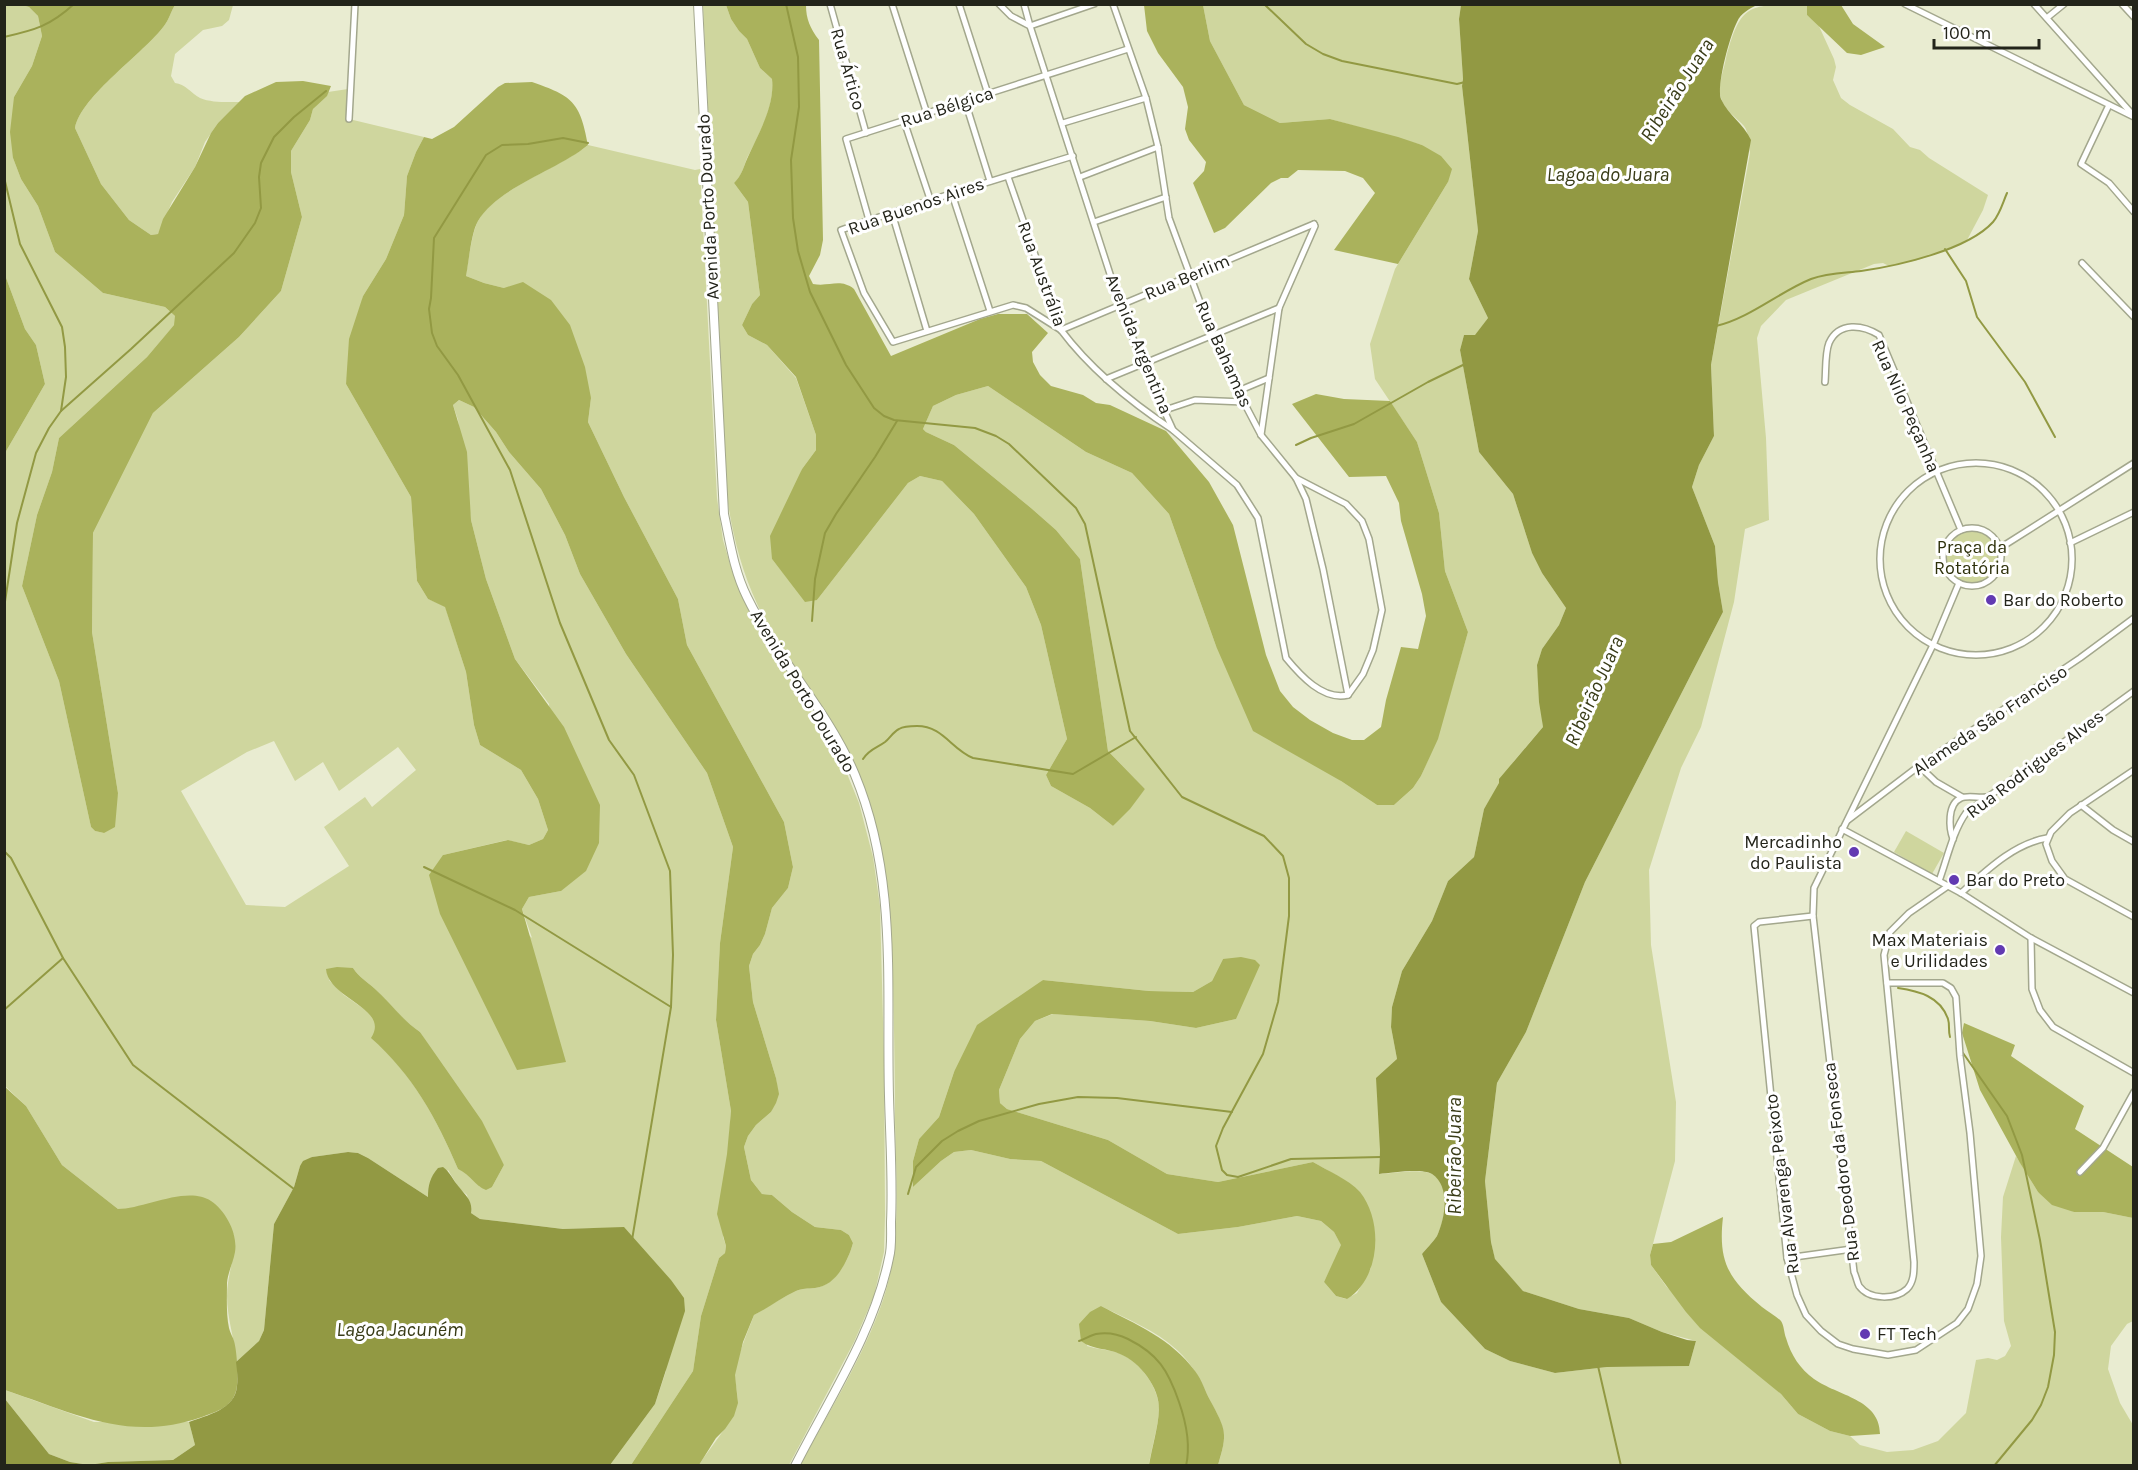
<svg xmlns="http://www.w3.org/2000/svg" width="2138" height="1470" font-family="Karla,sans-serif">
	<rect width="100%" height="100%" fill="#e9ecd1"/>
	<g fill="#cfd69e" fill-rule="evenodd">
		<path d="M1294,4L1334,6L1359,4L1461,5L1459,19L1463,79L1462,86L1478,231L1469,279L1488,318L1475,336L1464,335L1460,350L1479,452L1513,494L1532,553L1542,573L1566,608L1559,625L1542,649L1537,665L1543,727L1514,761L1484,809L1474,857L1448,881L1432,921L1402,971L1392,1007L1391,1027L1397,1059L1380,1150L1379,1174C1393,1174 1420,1168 1432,1174C1452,1187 1445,1218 1437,1236C1433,1242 1426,1249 1422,1254L1441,1302L1485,1349L1510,1361L1555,1373L1607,1367L1689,1366L1696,1341L1662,1332L1629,1318L1579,1309L1523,1291L1495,1260L1491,1242L1485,1181L1497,1083L1526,1032L1585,882L1723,612L1718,582L1715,546L1692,487L1699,465L1714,436L1711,365L1750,153C1749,145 1749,132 1744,126C1736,117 1725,111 1721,98C1717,87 1724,69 1726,58C1741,0 1751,5 1807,5V15L1818,24L1834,59L1836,67L1833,80L1841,98L1850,105L1893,129L1910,147L1920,150L1929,158L1988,195L1983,210L1966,242L1918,260L1889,266L1883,263L1874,264L1786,300L1761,326L1757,338L1766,438L1769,520L1745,529L1734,602L1701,727L1681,768L1649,870L1651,945L1676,1102L1675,1161L1650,1255L1651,1265L1666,1286L1781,1394L1798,1414L1830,1431L1850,1436L1860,1445L1887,1452L1913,1450L1938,1441L1966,1413L1976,1360L1988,1358L1997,1360L2005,1356L2011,1346L2004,1321L2001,1237L2003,1197L2016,1156L2038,1192L2074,1212H2103L2133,1218V1321L2127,1324L2111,1346L2108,1369L2120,1403L2133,1425V1465H1218C1228,1433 1225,1430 1210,1400C1201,1382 1193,1364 1177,1350C1156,1330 1126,1319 1101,1306L1087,1346C1097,1349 1109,1350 1119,1353C1139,1361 1157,1385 1159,1406C1160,1420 1151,1450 1149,1465H800C829,1412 864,1356 883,1300C902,1243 896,1179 895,1120C895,1074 894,1027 893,981C890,903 887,831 852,760C826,706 783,659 758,606C741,569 733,537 727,497L703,5H726L731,19L739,31L747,39L760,68L772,79C775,107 759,134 747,158C743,168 742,176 734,183L748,202L760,295L752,304L742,325L748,335L767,345L796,378L816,435V450L802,469L772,559L787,578L817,600L908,483L920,476L942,481L974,514L1026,587L1041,625L1067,739L1046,775L1051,786L1090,808L1113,826L1145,789L1108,751L1080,559L1056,530L1031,508L954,445L926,432L923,429L933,406L956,395L988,386L1086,452L1132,473L1169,514L1216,646L1341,781L1377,805H1394L1413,788L1421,776L1437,739L1468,632L1445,571L1439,513L1417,442L1375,379L1370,344L1395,269L1448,182L1422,145L1330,119L1280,123L1244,105L1210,41L1203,5ZM1223,959L1236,1019L1196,1028L1150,1021L1053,1014L1035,1021L1020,1039L999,1090L1000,1103L1007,1109L1108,1140L1167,1174L1218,1182L1313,1162L1341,1178L1358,1191L1371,1268L1357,1293L1346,1299L1336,1296L1324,1282L1342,1246L1334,1232L1321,1221L1297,1216L1238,1227L1178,1234L1041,1161L1010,1159L971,1150L954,1152L941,1161L913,1187V1161L919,1139L939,1117L954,1072L1043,980L1149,991L1193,992L1212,981Z"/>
		<path d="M4,5H22L29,7L38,16L42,36L32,66L14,97L13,158L21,179L38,206L55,252L103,293L165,307L175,316V324L147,357L59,438L52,472L37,515L22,586L59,681L91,827L95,831L104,833L118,793L92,632L93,533L153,413L239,337L281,291L302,217L291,172V151L310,120L313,109L328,92L348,89L349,119L424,137L416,152L407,176L404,215L386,259L363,296L346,384L411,497L417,581L428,599L445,606L466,672L474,725L480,745L521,770L538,799L548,830L543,839L529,845L507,840L443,855L532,938L522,909L529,897L561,891L549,704L515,659L486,579L471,520L458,420L453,405L459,400L474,407L496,432L509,452L541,489L565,535L580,574L626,654L707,773L733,847L720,943L716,1020L731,1111L723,1237L726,1246L725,1253L719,1258L701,1316L693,1371L631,1465H610L655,1404L666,1371L599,1228L563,1229L480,1219L471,1213L467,1195L459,1188L448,1170L428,1197L368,1158L358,1153L348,1152L312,1157L300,1166L294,1187L274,1224L264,1330L259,1341L236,1362C235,1339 227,1319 227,1296C227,1275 236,1256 234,1235L181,1197L130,1209H118L62,1165L26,1106L5,1086V453L45,384L36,345L25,329L5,275ZM274,741L295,781L323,762L339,791L398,747L416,770L372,807L365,797L324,827L349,866L285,907L246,905L181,791L247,752ZM353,968C359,977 366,981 374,988C390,1003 402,1020 420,1032L504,1165L492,1187H480L468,1173L458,1169C437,1119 412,1074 372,1038L376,1030V1022L371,1014L344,995L329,980Z"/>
		<path d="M175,5H233L229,20L222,26L203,30L175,54L171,76L175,83C185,84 191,93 200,98C212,103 227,102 240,102L218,123L205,142L195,167L172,202L158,234L151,235L129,220L101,184L75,128C81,96 144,53 164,26C169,20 171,11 175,5Z"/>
		<path d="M588,145L695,170L700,169L717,498L723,540L730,564L750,612L843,764L859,803L873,857L880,906L884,1059L885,1215L884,1252L874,1296L854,1342L789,1465H699C711,1446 729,1427 736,1406C740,1396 734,1384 735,1373C738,1353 747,1334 754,1315C768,1307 781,1298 796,1291C803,1288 807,1289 815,1288C836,1285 848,1261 853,1243L849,1235L841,1230L815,1227L792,1212L772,1195L762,1194L751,1180L744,1147L748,1136L756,1125L771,1112L778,1094L776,1078L753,1002L749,966L753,954L760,945L765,934L772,908L788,888L793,867L784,822L687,645L678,599L624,497L588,422L591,398L504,288L484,283L466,276C468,263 472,232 478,221C497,188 558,169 588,145Z"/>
		<circle cx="1972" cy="557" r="26"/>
		<polygon points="1906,831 1944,853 1932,874 1894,852"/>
		<polygon points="5,1390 94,1422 189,1422 195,1445 173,1460 108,1462 89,1465 70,1462 49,1454 5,1399"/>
	</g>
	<g fill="#aab25c">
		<path d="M22,5H175C171,11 169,20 164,26C144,53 81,96 75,128L101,184L129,220L151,235L158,234L163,219L195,167L211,133L218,123L245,96L276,82L303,81L331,86L327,96L313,109L310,120L291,151V172L302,217L281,291L239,337L153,413L93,533L92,632L118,793L115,827L104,833L95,831L91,827L59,681L22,586L37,515L52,472L59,438L147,357L174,325L175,316L165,307L103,293L55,252L38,206L21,179L13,158L10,132L14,97L32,66L42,36L38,16L29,7Z"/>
		<path d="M726,5H806C806,19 810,28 819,40L823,240L820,255L809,276L813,284C830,287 840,278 854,289L891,356L980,319L998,314H1027L1048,333L1032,352L1033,362L1040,375L1051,386L1083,395L1096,403L1110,405L1166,431L1209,482L1233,525L1266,655L1280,691L1293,707L1310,720L1333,733L1352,740H1364L1381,727L1386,700L1401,647L1418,649L1426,616L1422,594L1401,521L1399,503L1386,476L1349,477L1292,404L1316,394L1344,399L1390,401L1417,442L1439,513L1445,571L1468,632L1438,739L1421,776L1413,788L1394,805H1377L1341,781L1253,731L1216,646L1169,514L1132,473L1086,452L988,386L956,395L933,406L923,429L926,432L954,445L1031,508L1056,530L1080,559L1108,751L1145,789L1130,809L1113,826L1090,808L1051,786L1046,775L1067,739L1041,625L1026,587L974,514L942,481L920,476L908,483L817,600L805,602L772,559L770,536L802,469L816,450V435L796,377L767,345L748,335L742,325L752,304L760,295L748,202L734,183C742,175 743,168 747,159C758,134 775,107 772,79L760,68L747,39L739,31L731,19Z"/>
		<polygon points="1144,5 1203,5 1210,41 1244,105 1280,123 1330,119 1398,137 1422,145 1441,156 1452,169 1448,182 1398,264 1334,250 1375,193 1363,178 1345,171 1298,170 1288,178 1281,178 1271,183 1225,228 1214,233 1193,183 1204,171 1206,162 1189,140 1185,129 1188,107 1183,87 1158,53 1147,31"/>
		<polygon points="1807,5 1841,5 1853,24 1885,47 1861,55 1847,53 1807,15"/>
		<path d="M532,82C572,96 580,101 588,145C558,170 498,187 478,221C471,233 469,261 466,276L484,283L504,288L523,282L551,300L570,325L585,367L591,398L588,422L624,497L678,599L687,645L784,822L793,867L788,888L772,908L765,934L760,945L753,954L749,966L753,1002L776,1078L779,1094L776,1103L771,1112L756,1125L748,1136L744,1147L751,1180L762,1194L772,1195L792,1212L815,1227L841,1230L849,1235L853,1243C848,1261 836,1286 815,1288C807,1289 803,1288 796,1291C781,1298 768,1308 754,1315L743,1342L735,1375L738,1403L734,1416L725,1429L716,1438L699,1465H631L693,1371L701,1316L719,1258L725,1253L726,1246L717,1214L727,1154L731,1111L716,1020L720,943L733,847L707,773L626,654L580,574L565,535L541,489L509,452L496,432L474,407L459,400L453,405L467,452L471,520L486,579L515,659L564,727L600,805L599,843L586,871L561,891L529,897L522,909L566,1062L517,1070L440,914L429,875L443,855L508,840L529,845L543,839L548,830L538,799L521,770L480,745L474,725L466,672L445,607L428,599L417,581L411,497L346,384L349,339L363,296L386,259L404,215L407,176L416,152L424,137L432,139L454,127L498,87L505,83Z"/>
		<polygon points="5,275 25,329 36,345 45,384 5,453"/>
		<path d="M1241,957L1255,960L1260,965L1236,1019L1196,1028L1150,1021L1052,1014L1035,1021L1020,1039L999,1090L1000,1103L1007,1109L1108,1140L1167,1174L1218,1182L1313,1162C1328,1171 1348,1179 1360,1192C1384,1222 1380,1279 1347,1299L1336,1296L1324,1282L1341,1245L1334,1232L1321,1221L1297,1216L1238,1227L1178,1234L1041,1161L1010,1159L971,1150L954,1152L941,1161L913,1187V1161L919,1139L939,1117L954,1072L977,1025L1043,980L1149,991L1193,992L1212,981L1223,959Z"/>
		<path d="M337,967L353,968C359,977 366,981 374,988C390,1002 402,1020 420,1032L482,1121L504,1165L492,1187L486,1190C475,1186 471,1175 458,1169C437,1119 412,1074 371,1038C391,1008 328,999 326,969Z"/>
		<polygon points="1964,1023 2015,1045 2011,1056 2084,1106 2075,1129 2133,1167 2133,1218 2103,1212 2074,1212 2052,1205 2038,1192 2020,1163 1980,1090 1962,1033"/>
		<path d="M4,1086L26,1106L62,1165L118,1209C144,1209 187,1185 211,1201C226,1211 238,1234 235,1252C233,1263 228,1272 227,1283C227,1297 226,1314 229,1328C230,1333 233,1337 234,1341C237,1351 239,1381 236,1391C232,1407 216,1412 202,1417C128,1443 74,1413 5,1390Z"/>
		<path d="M1723,1217C1718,1261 1728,1279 1762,1307C1768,1312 1776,1316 1781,1321C1784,1325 1784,1333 1786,1338C1791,1355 1800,1369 1814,1379C1838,1396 1880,1399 1880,1434L1850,1436L1830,1431L1798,1414L1781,1394L1700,1328L1686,1312L1651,1265L1650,1255L1653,1244L1671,1242Z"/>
		<path d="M1101,1306C1135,1324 1172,1339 1195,1371C1202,1380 1205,1391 1210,1400C1226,1430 1228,1433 1218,1465H1149C1152,1447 1158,1428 1159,1410C1160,1388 1140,1362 1120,1354C1107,1348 1093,1350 1081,1341L1079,1324L1090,1312Z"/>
	</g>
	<g fill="#929943">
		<path d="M1461,5H1757C1749,9 1741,13 1737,22C1730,35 1716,87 1721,99C1729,116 1743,123 1751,140L1711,365L1714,436L1699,465L1692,487L1715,546L1718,582L1723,612L1585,882L1526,1032L1497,1083L1485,1181L1491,1242L1495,1259L1523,1291L1579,1309L1629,1318L1662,1332L1687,1340L1696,1341L1689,1366L1607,1367L1555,1373L1510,1361L1485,1349L1441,1302L1422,1254C1426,1249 1433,1242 1437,1236C1445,1218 1451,1187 1432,1174C1421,1168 1392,1173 1379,1174L1380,1150L1376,1078L1397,1059L1391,1027L1392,1007L1402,971L1432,921L1448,881L1474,857L1484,809L1499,783V779L1543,727L1539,702L1537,665L1542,649L1559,625L1566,608L1542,573L1532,553L1513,494L1479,452L1460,350L1464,335H1475L1488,318L1469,279L1478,231L1462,86L1463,79L1459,19Z"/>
		<path d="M348,1152L358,1153L368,1158L428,1197C428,1186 430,1177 438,1168L443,1167C450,1172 453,1180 459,1187C466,1196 473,1201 471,1213L480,1219L563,1229L624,1227L671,1280L684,1298L685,1311L655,1404L610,1465H5V1399L49,1454L70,1462L89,1465L108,1462L173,1460L195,1445L189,1422C207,1415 235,1410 237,1386C238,1378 237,1370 236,1362L259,1341L264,1330L274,1224L294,1187L300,1166L303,1161L312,1157Z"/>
	</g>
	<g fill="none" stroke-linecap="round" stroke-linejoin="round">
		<g stroke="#929943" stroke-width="2">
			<polyline points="786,4 798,57 799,107 791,160 793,218 798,251 810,292 846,365 874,408 884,416 894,420 975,428 996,436 1009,444 1076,508 1085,524 1130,731 1182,797 1264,836 1283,856 1289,878 1289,916 1278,1002 1263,1054 1223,1128 1216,1146 1222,1170 1227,1175 1238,1177 1291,1159 1381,1157"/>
			<polyline points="1264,4 1306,44 1323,54 1342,61 1457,84 1465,82"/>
			<path d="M4,37C35,30 50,26 74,4"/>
			<polyline points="588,143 563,138 528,144 502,145 486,155 434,238 431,298 429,309 432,333 437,346 458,375 510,470 560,623 609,740 634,775 670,871 673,955 671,1007 632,1240"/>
			<polyline points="4,177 20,244 62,327 65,347 66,377 61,411"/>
			<polyline points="1945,249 1966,281 1977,317 2025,382 2055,437"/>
			<path d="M1716,326C1750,318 1779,292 1811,279C1827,273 1844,273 1861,271C1897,266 1968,250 1993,222C2000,214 2003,202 2007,193"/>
			<polyline points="1296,445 1311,438 1354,424 1428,382 1465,364"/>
			<polyline points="4,608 17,523 36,453 49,428 61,411 131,349 234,253 255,223 261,208 259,177 261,163 274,137 294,117 326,91"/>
			<polyline points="812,621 815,579 825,533 836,514 875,457 897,421"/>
			<path d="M863,759C869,749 877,748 885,742C890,738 893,732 899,729C904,726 911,726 917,726C943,726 951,749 973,758L1073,774L1136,737"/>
			<polyline points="4,851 11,858 63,958 133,1065 294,1189"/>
			<polyline points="424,867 515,910 671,1007"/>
			<path d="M1898,988C1918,991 1940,996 1948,1019C1950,1025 1948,1031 1950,1037"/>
			<polyline points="4,1010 63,958"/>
			<polyline points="1963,1053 2007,1116 2022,1155 2040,1240 2055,1332 2054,1355 2048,1387 2041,1405 2032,1420 1994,1466"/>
			<polyline points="908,1194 916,1167 942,1141 958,1131 979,1121 1039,1104 1078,1097 1117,1098 1232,1112"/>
			<path d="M1079,1341C1085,1339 1091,1335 1096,1334C1108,1332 1118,1334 1128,1339C1158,1354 1168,1370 1179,1402C1186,1422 1191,1444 1186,1466"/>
			<polyline points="1598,1366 1621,1466"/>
		</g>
		<defs>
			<g id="minor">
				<polyline points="830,4 866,133"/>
				<polyline points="892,4 927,114"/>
				<polyline points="959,4 988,94"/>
				<path d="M999,4L1011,16L1030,26L1120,305L1143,364L1173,430L1237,485L1258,518L1286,658C1300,675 1323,701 1348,695L1363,674L1373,650L1382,610L1369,539L1362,521L1346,504L1296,478"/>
				<polyline points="1024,4 1030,26 1094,4"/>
				<polyline points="1113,4 1146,98 1158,147 1169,218 1204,313 1238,391 1261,435 1296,478 1306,499 1323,569 1348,695"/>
				<polyline points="1905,4 2134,117"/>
				<polyline points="2034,4 2133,115"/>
				<polyline points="2122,4 2134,17"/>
				<polyline points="2048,17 2064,4"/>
				<polyline points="965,101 990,181"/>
				<polyline points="2109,105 2081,164 2109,183 2134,212"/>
				<polyline points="349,119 355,4"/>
				<polyline points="904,121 930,199"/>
				<polyline points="1063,123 1146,98"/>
				<path d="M1008,177L1061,330C1091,370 1132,403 1173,430"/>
				<polyline points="1080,177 1158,147"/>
				<polyline points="952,194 990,311"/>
				<polyline points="892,213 927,331"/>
				<polyline points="869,220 846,139 1128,49"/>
				<polyline points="1094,222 1166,197"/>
				<polyline points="2082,263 2134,317"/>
				<path d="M1061,330L1026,308L1013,305L893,342L864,293L841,230C918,203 995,180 1073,156"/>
				<polyline points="1061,330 1314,224"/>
				<polyline points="1106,379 1279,308"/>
				<path d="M1825,382C1826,370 1825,353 1829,343C1839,321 1863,325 1879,335L1961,530"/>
				<polyline points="1238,391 1269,378"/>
				<polyline points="1165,410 1195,400 1244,402"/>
				<polyline points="1261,435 1279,308 1315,226 1314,224"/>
				<circle cx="1976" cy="559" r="96"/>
				<circle cx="1972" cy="557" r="29"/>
				<polyline points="2070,543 2134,512"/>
				<polyline points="2000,548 2134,463"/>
				<polyline points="1919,766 1936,782 1962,797"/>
				<polyline points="2134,770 2070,813 2051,832 2046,844 2052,861 2065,879 2134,917"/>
				<polyline points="2081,805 2113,830 2134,842"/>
				<polyline points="1848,820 1919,766 2080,658 2134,618"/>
				<polyline points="1842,829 1961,893 2031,938 2134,993"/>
				<path d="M1953,839C1949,828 1947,804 1961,798C1967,795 1978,798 1986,797"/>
				<path d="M1939,881C1947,859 1953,831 1966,813L2134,691"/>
				<path d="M1948,886L1909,913L1890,932L1884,955L1914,1262C1914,1271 1914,1282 1907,1289C1895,1300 1869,1300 1859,1286C1857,1282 1856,1276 1854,1272L1813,916L1814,888L1933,645L1959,583"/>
				<path d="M1961,893C1986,871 2013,844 2047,838"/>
				<polyline points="1813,916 1759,922 1754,926 1787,1258 1797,1295 1806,1315 1821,1331 1838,1344 1853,1349 1888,1355 1916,1350 1957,1323 1968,1309 1977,1284 1981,1256 1970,1133 1960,1056 1956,997 1951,988 1943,983 1887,983"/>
				<polyline points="2031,938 2032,989 2040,1010 2053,1027 2134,1073"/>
				<polyline points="2080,1172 2103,1148 2134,1092"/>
				<polyline points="1787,1258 1852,1249"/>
			</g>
			<path id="secondary" d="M698,4L724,514C730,542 734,571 747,597C777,659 828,710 855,775C898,879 886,986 889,1096C890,1138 893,1180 891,1222C891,1234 892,1247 889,1258C874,1332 829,1399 795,1466"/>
		</defs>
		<use href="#minor" stroke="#a3a78d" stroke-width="8"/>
		<use href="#secondary" stroke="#a3a78d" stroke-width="10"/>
		<use href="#minor" stroke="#fff" stroke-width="5"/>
		<use href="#secondary" stroke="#fff" stroke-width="8"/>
	</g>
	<g fill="#623ab2" stroke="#fff" stroke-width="2">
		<circle cx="1991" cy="600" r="6"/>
		<circle cx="1854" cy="852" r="6"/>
		<circle cx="1954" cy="880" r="6"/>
		<circle cx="2000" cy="950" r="6"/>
		<circle cx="1865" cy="1334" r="6"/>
	</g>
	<g text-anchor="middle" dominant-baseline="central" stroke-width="6" stroke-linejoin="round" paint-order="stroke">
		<g font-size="18" fill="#23241a" stroke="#fff">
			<text transform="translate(848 69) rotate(74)">Rua Ártico</text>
			<text transform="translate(947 107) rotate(-18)">Rua Bélgica</text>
			<text transform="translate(916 206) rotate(-19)">Rua Buenos Aires</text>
			<text transform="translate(708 207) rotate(-93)">Avenida Porto Dourado</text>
			<text transform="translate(1042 274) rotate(70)">Rua Austrália</text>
			<text transform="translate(1187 277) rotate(-23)">Rua Berlim</text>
			<text transform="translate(1139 344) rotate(68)">Avenida Argentina</text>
			<text transform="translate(1224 354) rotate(66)">Rua Bahamas</text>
			<text transform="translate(1906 406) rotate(66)">Rua Nilo Peçanha</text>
			<text transform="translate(803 691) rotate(59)">Avenida Porto Dourado</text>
			<text transform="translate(1990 720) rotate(-34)">Alameda São Franciso</text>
			<text transform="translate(2035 764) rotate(-37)">Rua Rodrigues Alves</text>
			<text transform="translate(1841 1162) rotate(-97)">Rua Deodoro da Fonseca</text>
			<text transform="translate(1782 1184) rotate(-97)">Rua Alvarenga Peixoto</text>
		</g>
		<g font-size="18" fill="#2e310b" stroke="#fff">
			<text x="1972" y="547">Praça da<tspan x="1972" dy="21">Rotatória</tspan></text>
		</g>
		<g font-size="18" fill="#23241a" stroke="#fff" text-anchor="start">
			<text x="2003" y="600">Bar do Roberto</text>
			<text x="1842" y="842" text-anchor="end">Mercadinho<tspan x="1842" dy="21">do Paulista</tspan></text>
			<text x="1966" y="880">Bar do Preto</text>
			<text x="1988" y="940" text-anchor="end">Max Materiais<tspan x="1988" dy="21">e Urilidades</tspan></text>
			<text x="1877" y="1334">FT Tech</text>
		</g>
		<g font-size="20" font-style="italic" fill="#383b16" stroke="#fff">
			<text transform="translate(1677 90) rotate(-57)">Ribeirão Juara</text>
			<text x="1608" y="174">Lagoa do Juara</text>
			<text transform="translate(1594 691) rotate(-66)">Ribeirão Juara</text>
			<text transform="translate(1454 1156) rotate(-90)">Ribeirão Juara</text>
			<text x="400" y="1329">Lagoa Jacuném</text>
		</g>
	</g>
	<rect width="2138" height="1470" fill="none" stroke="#23241a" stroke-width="12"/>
	<path d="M1934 39v9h105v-9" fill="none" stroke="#23241a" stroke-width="3"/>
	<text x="1943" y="39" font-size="18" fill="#23241a" stroke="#ffffff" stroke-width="4.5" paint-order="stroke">100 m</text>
</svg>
